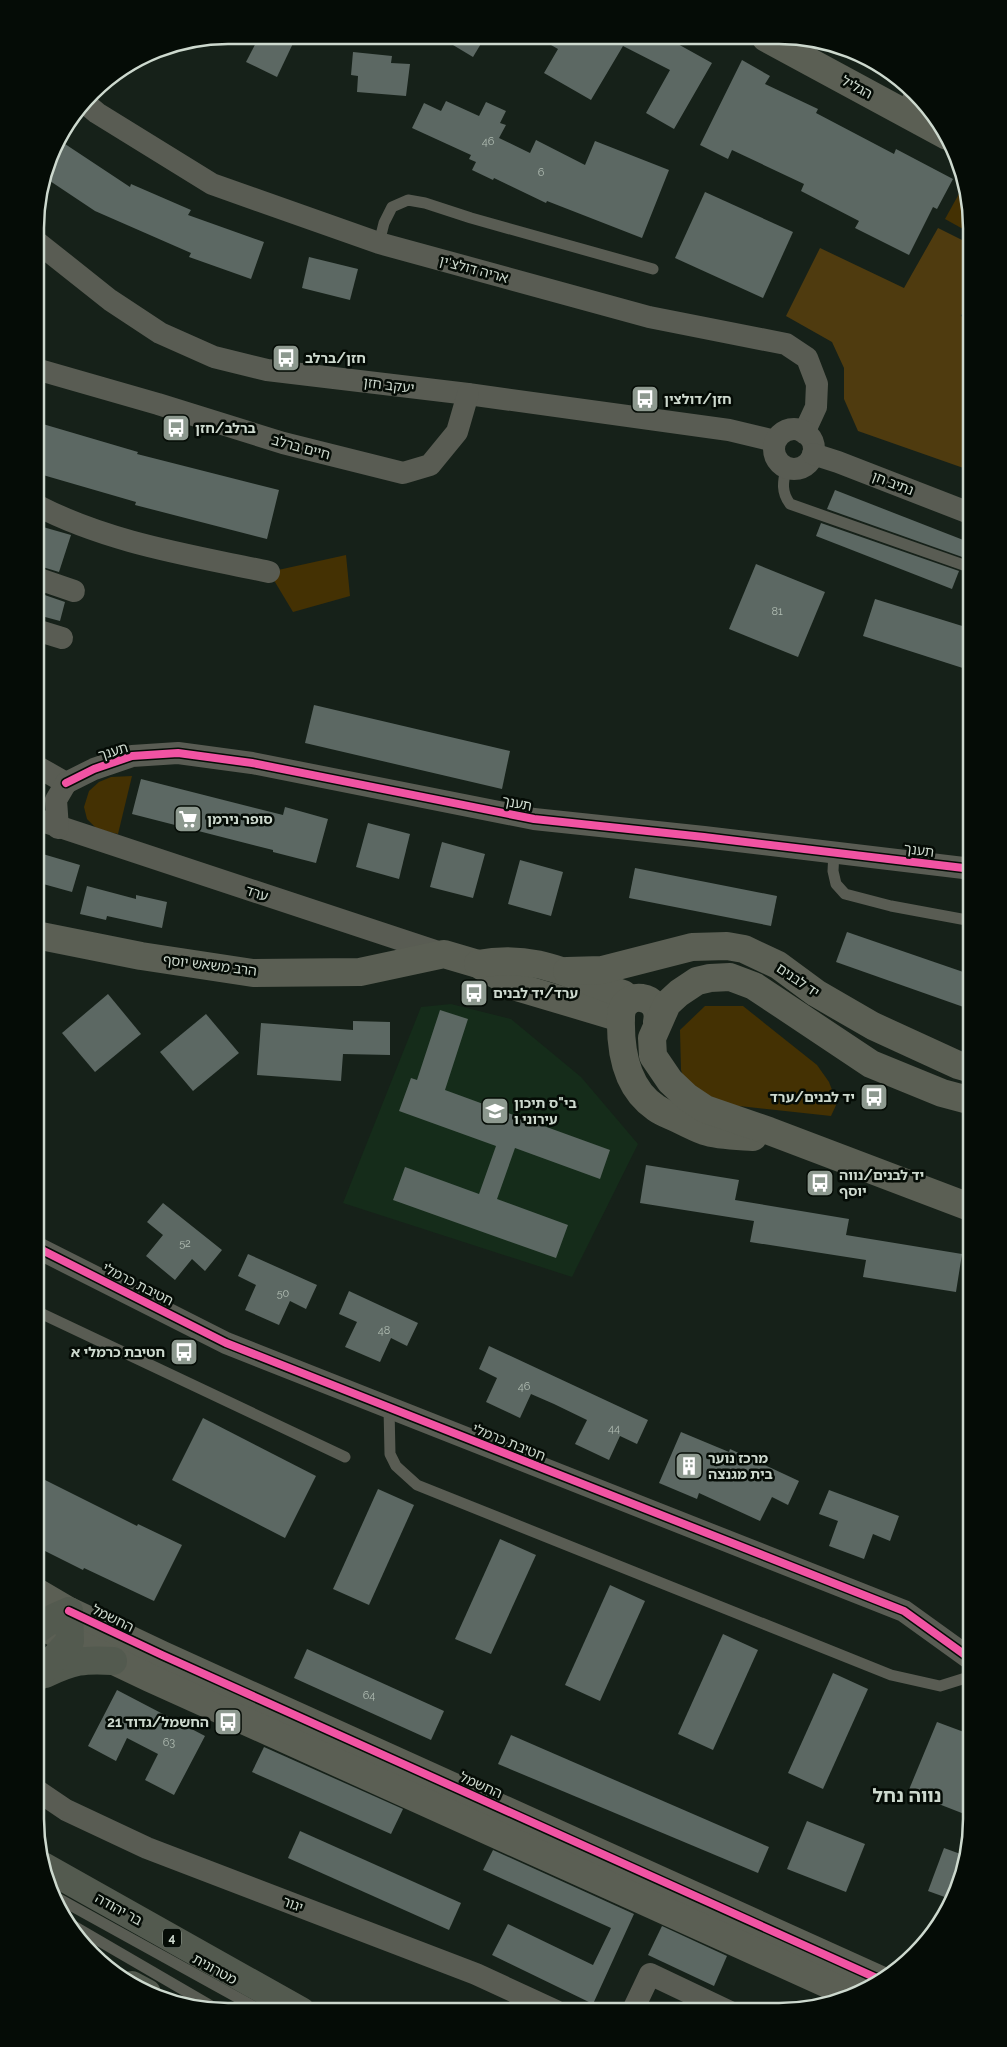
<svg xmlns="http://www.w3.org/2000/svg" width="1007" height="2047" font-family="Raleway,'Noto Sans Hebrew',sans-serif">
	<rect width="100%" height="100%" fill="#162119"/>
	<polygon fill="#152c1a" points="451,1004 511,1019 581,1077 638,1144 572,1277 343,1203 421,1007"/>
	<g fill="#443103">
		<polygon points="965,183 972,228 972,234 945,219"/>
		<polygon points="346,555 350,596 293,612 269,572"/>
		<polygon points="132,776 118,834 97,829 87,819 84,807 89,791 99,782 111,777"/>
		<polygon points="705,1006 743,1006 817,1065 829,1082 837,1103 831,1116 730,1105 688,1088 681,1070 680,1030"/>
	</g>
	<polygon fill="#4f3b0f" points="938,228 972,245 972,294 961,316 972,321 972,471 858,431 844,399 844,368 832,342 786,316 820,248 904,288"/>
	<g fill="#5c6863">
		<polygon points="260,35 297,35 277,77 246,62"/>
		<polygon points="438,36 464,36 485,37 473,57"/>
		<polygon points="537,37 667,38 712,63 674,129 646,113 670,70 623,46 591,100 544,73 558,49"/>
		<polygon points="353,52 392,56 391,63 410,64 406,96 357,92 358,76 351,75"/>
		<polygon points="742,60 770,76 765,84 818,109 816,113 894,154 896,149 953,179 937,209 933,207 909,255 855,228 859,221 801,191 804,184 732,150 728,159 700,145"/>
		<polygon points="446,101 479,116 486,102 506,111 500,123 506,125 499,138 530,153 536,140 585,165 595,141 669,170 642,238 547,201 546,203 494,178 493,180 472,170 476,162 469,159 471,155 412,128 424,103 441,111"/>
		<polygon points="62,142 130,187 131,184 191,210 188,215 264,242 251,279 189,257 191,253 95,211 44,177 49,160"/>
		<polygon points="705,192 793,232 763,298 675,258"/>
		<polygon points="309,257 358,269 350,300 302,288"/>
		<polygon points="36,422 138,452 137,454 279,490 267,539 135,505 136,502 36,473"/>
		<polygon points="835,490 971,543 965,558 827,509"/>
		<polygon points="821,523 959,571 952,589 816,536"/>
		<polygon points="36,525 71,535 59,572 36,565"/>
		<polygon points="756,564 825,592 798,657 729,629"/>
		<polygon points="36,592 65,602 60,621 45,617 44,619 36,617"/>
		<polygon points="875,599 972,629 972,671 863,636"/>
		<polygon points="314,705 510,751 502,789 305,743"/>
		<polygon points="141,779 283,815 285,807 328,819 316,863 273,852 273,850 132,814"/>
		<polygon points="368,823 410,834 399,879 356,867"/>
		<polygon points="442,842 485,854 473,898 430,887"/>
		<polygon points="36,852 80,865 72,892 36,882"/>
		<polygon points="520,860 563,872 551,916 508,904"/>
		<polygon points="635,868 777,896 771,926 629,898"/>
		<polygon points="87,886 136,899 136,895 167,902 162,928 107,916 106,920 80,914"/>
		<polygon points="847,932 972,975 972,1010 836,962"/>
		<polygon points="108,994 141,1034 95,1072 62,1033"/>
		<polygon points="440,1010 468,1019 445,1090 610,1150 600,1179 515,1148 497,1199 568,1225 556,1258 393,1200 405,1167 479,1194 496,1146 399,1111 411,1078 417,1080"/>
		<polygon points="206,1014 239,1053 193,1091 160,1052"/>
		<polygon points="353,1021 390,1022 390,1055 343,1054 341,1081 257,1075 261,1023 353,1030"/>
		<polygon points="646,1165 739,1180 735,1200 849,1219 846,1235 962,1254 956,1292 863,1277 866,1260 750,1242 754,1221 640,1203"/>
		<polygon points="163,1203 222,1250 205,1271 192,1259 175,1280 146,1256 163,1235 147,1222"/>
		<polygon points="248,1254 317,1285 306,1309 290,1301 279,1325 245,1310 256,1285 238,1276"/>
		<polygon points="349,1291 418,1323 407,1346 391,1338 380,1362 345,1347 357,1322 339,1314"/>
		<polygon points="489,1346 648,1420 637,1444 620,1436 609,1460 575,1444 587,1420 554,1404 531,1394 520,1418 486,1402 497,1378 479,1369"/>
		<polygon points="203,1418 316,1476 285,1538 172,1480"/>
		<polygon points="681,1432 729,1452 730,1449 799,1481 788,1505 772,1497 760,1521 699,1493 697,1499 659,1483"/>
		<polygon points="35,1475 137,1526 138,1524 182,1545 154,1601 84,1568 83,1570 35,1546"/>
		<polygon points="378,1489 414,1505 369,1605 333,1589"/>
		<polygon points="829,1490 899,1516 890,1541 873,1534 864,1559 829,1546 838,1521 819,1514"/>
		<polygon points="500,1539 536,1555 491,1654 455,1639"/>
		<polygon points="610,1585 645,1601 600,1701 565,1685"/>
		<polygon points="723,1634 758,1650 713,1750 678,1734"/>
		<polygon points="307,1649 444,1711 431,1740 294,1678"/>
		<polygon points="833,1673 868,1689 823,1789 788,1773"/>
		<polygon points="117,1690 205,1736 174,1795 145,1780 158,1754 127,1738 116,1761 88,1746"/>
		<polygon points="937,1722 972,1735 972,1817 908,1792"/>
		<polygon points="511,1735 769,1847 758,1873 498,1764"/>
		<polygon points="264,1747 403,1809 391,1834 252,1772"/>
		<polygon points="807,1821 865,1844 846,1892 787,1869"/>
		<polygon points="300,1831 461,1903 449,1930 288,1858"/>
		<polygon points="944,1848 966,1856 957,1893 953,1900 928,1891"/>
		<polygon points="493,1850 634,1914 593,2004 492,1955 508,1924 593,1965 611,1928 483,1870"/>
		<polygon points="662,1926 727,1956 714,1986 648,1955"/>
	</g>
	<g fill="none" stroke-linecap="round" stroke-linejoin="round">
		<g stroke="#595c53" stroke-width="11">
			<polyline points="379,243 384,223 392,207 408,200 425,203 471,218 653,269"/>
			<path d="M786,468C783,482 781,492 790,504L972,568"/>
			<polyline points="834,852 833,871 836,884 845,894 891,906 972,921"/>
			<polyline points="36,1311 345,1457"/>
			<polyline points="389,1408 390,1454 396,1466 417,1485 891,1675 940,1686 972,1676"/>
			<polyline points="52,1895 260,2010"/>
			<polyline points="65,1921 218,2010"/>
		</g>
		<g stroke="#595c53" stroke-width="22">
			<polyline points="85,103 97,113 212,184 379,243 649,317 786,344 807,358 817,384 816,407 804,433"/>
			<polyline points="906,113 916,94"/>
			<polyline points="37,242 110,300 160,333 214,357 267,370 468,394 729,430 775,441"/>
			<polyline points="36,369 158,404 283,443 403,473 430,465 457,432 468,394"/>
			<circle cx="794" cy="449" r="20"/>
			<polyline points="813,454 838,462 972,514"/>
			<path d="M36,505C109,543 190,555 269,572"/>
			<polyline points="36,578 74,591"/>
			<polyline points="36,630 62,638"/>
			<polyline points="36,766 66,783"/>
			<polyline points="66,783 94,769 132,756 178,753 252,763 534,819 704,837 972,869"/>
			<polyline points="36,819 444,954"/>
			<polyline points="58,828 56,800 66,783"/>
			<polyline points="36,1247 226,1343 904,1611 972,1660"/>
			<polyline points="35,1789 66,1810 147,1848 476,1974 556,2011"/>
			<polyline points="632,2012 650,1974 730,2012"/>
		</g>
		<g stroke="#5b5f54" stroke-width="28">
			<polyline points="766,38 947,136"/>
			<polyline points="36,935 141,956 253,973 360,972 444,954 478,964 517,987 621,1018"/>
			<path d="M478,964C536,953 571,976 623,994L630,1000"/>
			<polyline points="567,971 602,970 692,947 727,946 744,949 778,965 816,993 873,1026 958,1065 972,1069"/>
			<path d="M657,1022C663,993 622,989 621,1016C620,1049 626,1088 656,1108C663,1113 672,1116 680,1120C688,1124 696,1128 704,1131C719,1136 738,1136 753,1137"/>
			<polyline points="972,1208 769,1131 705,1109 687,1097 670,1081 653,1056 652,1038 667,1004 679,993 697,981 710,978 730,977 754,986 871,1064 942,1093 972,1101"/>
			<polyline points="35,1591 69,1611 162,1655 883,1981"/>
			<polyline points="47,1629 150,1678 854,1996"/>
		</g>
		<g stroke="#535a4f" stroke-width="28">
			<path d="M45,1674C73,1661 83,1659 113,1661"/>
			<polyline points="35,1679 70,1641 69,1611 55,1617 35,1631"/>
			<polyline points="43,1866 301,2011"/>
			<polyline points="132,1985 147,1993"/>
		</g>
		<defs>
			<g id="cycleway">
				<polyline points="66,783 94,769 132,756 178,753 252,763 534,819 704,837 972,869"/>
				<polyline points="36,1247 226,1343 904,1611 972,1660"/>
				<polyline points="69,1611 162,1655 883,1981"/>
			</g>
		</defs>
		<use href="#cycleway" stroke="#050c06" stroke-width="11"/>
		<use href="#cycleway" stroke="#f153a3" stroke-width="8"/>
	</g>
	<defs>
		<symbol id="bus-square" viewBox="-11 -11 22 22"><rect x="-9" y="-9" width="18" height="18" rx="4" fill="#8d998f" stroke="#050c06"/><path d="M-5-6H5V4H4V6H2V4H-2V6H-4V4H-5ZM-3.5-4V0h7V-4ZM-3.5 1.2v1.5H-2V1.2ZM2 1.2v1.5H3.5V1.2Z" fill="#fff"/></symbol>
		<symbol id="supermarket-square" viewBox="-11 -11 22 22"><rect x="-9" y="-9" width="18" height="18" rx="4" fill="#8d998f" stroke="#050c06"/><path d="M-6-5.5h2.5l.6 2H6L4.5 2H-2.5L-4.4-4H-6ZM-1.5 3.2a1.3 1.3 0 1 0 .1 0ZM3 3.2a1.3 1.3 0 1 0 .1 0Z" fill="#fff"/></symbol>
		<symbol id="school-square" viewBox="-11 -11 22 22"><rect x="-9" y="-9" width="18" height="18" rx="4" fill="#8d998f" stroke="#050c06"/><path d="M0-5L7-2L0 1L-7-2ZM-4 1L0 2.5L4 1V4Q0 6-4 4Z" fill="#fff"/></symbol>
		<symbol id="building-square" viewBox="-11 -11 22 22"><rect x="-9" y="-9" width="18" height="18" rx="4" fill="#8d998f" stroke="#050c06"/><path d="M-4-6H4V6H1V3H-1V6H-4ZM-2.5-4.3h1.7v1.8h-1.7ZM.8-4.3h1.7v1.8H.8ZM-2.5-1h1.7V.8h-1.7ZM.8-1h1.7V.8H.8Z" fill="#fff"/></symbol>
	</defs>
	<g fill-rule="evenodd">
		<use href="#bus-square" x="270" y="342" width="32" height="32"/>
		<use href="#bus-square" x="629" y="383" width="32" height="32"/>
		<use href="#bus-square" x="160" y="412" width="32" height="32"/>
		<use href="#supermarket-square" x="172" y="803" width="32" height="32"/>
		<use href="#bus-square" x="458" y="977" width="32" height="32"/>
		<use href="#bus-square" x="858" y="1081" width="32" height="32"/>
		<use href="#school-square" x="479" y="1095" width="32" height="32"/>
		<use href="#bus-square" x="804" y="1167" width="32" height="32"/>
		<use href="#bus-square" x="168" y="1336" width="32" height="32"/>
		<use href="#building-square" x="673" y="1450" width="32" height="32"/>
		<use href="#bus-square" x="212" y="1706" width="32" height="32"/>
	</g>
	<g text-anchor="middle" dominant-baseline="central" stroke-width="5" stroke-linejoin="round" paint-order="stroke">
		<g font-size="11" fill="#b1bdb3">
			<text x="488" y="141">46</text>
			<text x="541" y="172">6</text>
			<text x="777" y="611">81</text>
			<text x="185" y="1243">52</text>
			<text x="283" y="1293">50</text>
			<text x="384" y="1330">48</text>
			<text x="524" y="1386">46</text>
			<text x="614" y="1428">44</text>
			<text x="369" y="1695">64</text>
			<text x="169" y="1742">63</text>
		</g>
		<rect fill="#050c06" stroke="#919c92" stroke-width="1" x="163" y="1928.5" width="18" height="19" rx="4"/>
		<g font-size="12" font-weight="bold" fill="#cdd9ce">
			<text x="172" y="1938">4</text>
		</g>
		<g font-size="14" fill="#cdd9ce" stroke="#050c06">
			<text transform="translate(857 87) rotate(28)">הגליל</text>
			<text transform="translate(474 269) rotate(15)">אריה דולצ'ין</text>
			<text transform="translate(389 385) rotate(7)">יעקב חזן</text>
			<text transform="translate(301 447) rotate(15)">חיים ברלב</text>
			<text transform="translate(893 483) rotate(21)">נתיב חן</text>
			<text transform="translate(113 751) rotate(-17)">תענך</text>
			<text transform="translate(517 803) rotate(11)">תענך</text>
			<text transform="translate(919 850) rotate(7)">תענך</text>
			<text transform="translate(257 893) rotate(18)">ערד</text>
			<text transform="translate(210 965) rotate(7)">הרב משאש יוסף</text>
			<text transform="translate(798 980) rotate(34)">יד לבנים</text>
			<text transform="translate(138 1284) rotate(27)">חטיבת כרמלי</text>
			<text transform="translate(509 1442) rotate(22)">חטיבת כרמלי</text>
			<text transform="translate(113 1618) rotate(26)">החשמל</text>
			<text transform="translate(481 1785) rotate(24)">החשמל</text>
			<text transform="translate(293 1904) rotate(21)">יגור</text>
			<text transform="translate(119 1909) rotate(29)">בר יהודה</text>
			<text transform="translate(215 1969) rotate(29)">מטרונית</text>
		</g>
		<g font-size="14" font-weight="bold" fill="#cdd9ce" stroke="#050c06" text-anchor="start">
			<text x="305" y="358">חזן/ברלב</text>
			<text x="664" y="399">חזן/דולצין</text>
			<text x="195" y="428">ברלב/חזן</text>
			<text x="207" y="819">סופר נירמן</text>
			<text x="493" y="993">ערד/יד לבנים</text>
			<text x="855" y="1097" text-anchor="end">יד לבנים/ערד</text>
			<text x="514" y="1103">בי"ס תיכון<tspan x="514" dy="16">עירוני ו</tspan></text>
			<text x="839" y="1175">יד לבנים/נווה<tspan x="839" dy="16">יוסף</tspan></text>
			<text x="165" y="1352" text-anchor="end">חטיבת כרמלי א</text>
			<text x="708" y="1458">מרכז נוער<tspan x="708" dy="16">בית מגנצה</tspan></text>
			<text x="209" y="1722" text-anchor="end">החשמל/גדוד 21</text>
		</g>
		<g font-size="19" font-weight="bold" fill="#cdd9ce" stroke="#050c06">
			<text x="907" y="1795">נווה נחל</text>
		</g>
	</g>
	<path d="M0 0H1007V2047H0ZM228 44H779A184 184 0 0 1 963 228V1819A184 184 0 0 1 779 2003H228A184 184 0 0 1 44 1819V228A184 184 0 0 1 228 44Z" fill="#050c06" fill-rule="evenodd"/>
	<path fill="none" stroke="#cdd9ce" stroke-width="2.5" d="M228 44H779A184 184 0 0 1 963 228V1819A184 184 0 0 1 779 2003H228A184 184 0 0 1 44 1819V228A184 184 0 0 1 228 44Z"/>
</svg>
